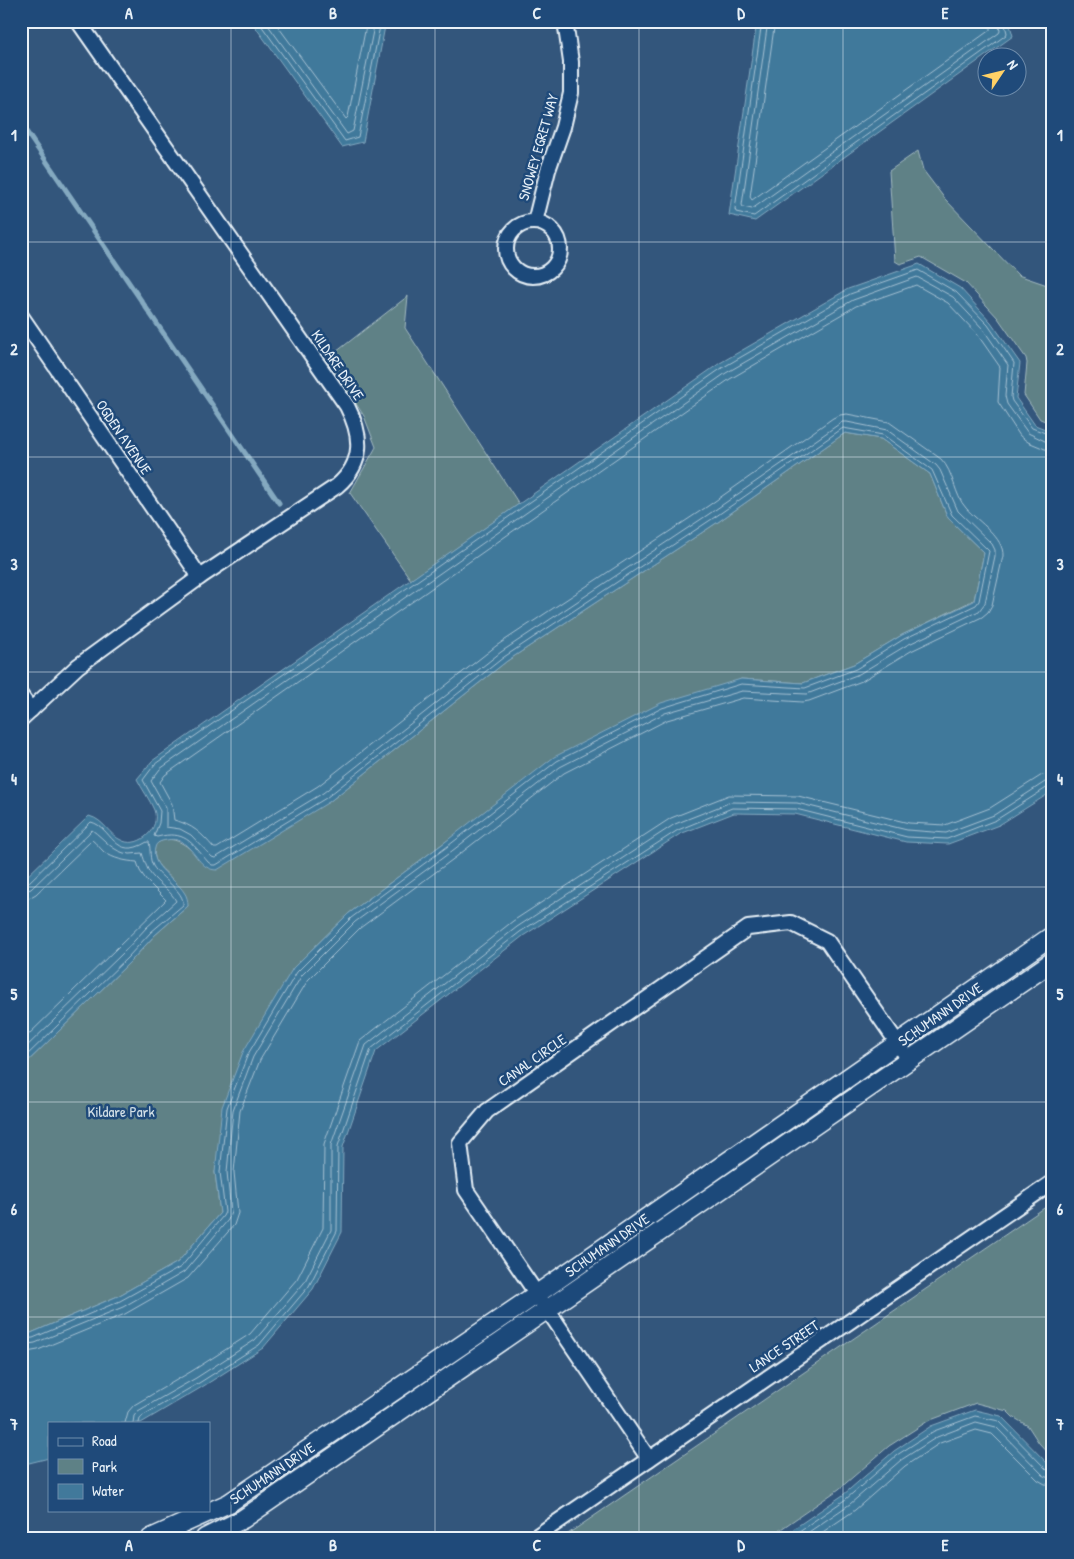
<svg xmlns="http://www.w3.org/2000/svg" width="1074" height="1559" font-family="'Patrick Hand',sans-serif">
	<rect width="100%" height="100%" fill="#33567c"/>
	<filter id="ink" filterUnits="userSpaceOnUse"><feTurbulence type="fractalNoise" baseFrequency=".02" numOctaves="2"/><feDisplacementMap in="SourceGraphic" scale="10" xChannelSelector="R" yChannelSelector="G"/><feConvolveMatrix kernelMatrix="1 2 1 2 8 2 1 2 1" color-interpolation-filters="sRGB"/></filter>
	<g filter="url(#ink)">
		<g fill="#5e8186" stroke="#a3b9bf">
			<polygon points="918,151 923,170 945,199 1018,275 1053,287 1053,424 1040,419 1024,395 1027,363 1026,358 998,318 966,283 921,257 900,264 895,261 889,171"/>
			<polygon points="408,296 405,328 519,504 411,580 350,493 376,447 364,416 327,359"/>
			<path d="M845,433L881,439L930,474L948,518L984,553L974,600L902,635L854,664L803,683L741,679L445,842L348,914L293,968L215,1172L220,1213L178,1262L118,1296L31,1333L21,1334V1068L131,961L155,935L188,906C183,898 179,886 172,879C161,866 152,865 155,845C168,834 182,841 193,852L329,802L507,661L718,522Z"/>
			<polygon points="1053,1202 1053,1458 1039,1443 1028,1426 1013,1417 1007,1411 976,1403 928,1421 889,1446 839,1489 768,1538 562,1538"/>
		</g>
		<g fill="#41799b" stroke="#84a9c0">
			<polygon points="251,21 386,21 363,142 342,147"/>
			<polygon points="757,21 1009,21 1013,36 755,221 729,215"/>
			<path d="M919,264L960,288L991,322L1020,363L1016,398L1035,425L1053,432V791L999,825L948,844L906,842L795,814L734,813L680,834L523,936L376,1051L343,1147L342,1232L313,1289L263,1348L202,1387L141,1423H49V1458L21,1465V1334L31,1333L118,1296L178,1262L220,1213L215,1172L222,1107L243,1052L293,968L348,914L445,842L554,757L661,703L741,679L803,683L854,664L902,635L974,601L984,553L948,518L930,474L881,439L845,433L718,522L507,661L329,802L217,870C200,870 196,851 182,842C177,839 172,839 167,840C161,841 156,842 155,848C150,867 175,878 184,892C187,896 188,901 188,906L155,935L131,961L21,1068V882L89,816C105,820 108,835 123,841C140,848 161,828 154,810C150,800 142,789 137,779L152,761L720,363L848,289Z"/>
			<polygon points="975,1410 1001,1416 1051,1467 1053,1470 1053,1538 780,1538 843,1495 894,1451 931,1426"/>
		</g>
		<g fill="none" stroke-linecap="round" stroke-linejoin="round">
			<g stroke="#a5c1d3" stroke-width="1">
				<polyline points="258,21 345,141 358,137 381,21"/>
				<polyline points="265,21 347,134 353,131 375,21"/>
				<polyline points="274,21 346,119 348,117 367,21"/>
				<polyline points="762,21 735,209 736,212 754,216 1006,35 1007,33 1004,21"/>
				<polyline points="768,21 742,205 743,207 752,209 999,33 1000,31 998,21"/>
				<polyline points="775,21 750,197 752,200 990,30 990,21"/>
				<path d="M21,886L27,884L91,822C112,827 114,862 147,842H149C151,851 149,858 153,866C160,878 185,891 183,905L151,932L128,957L21,1061"/>
				<path d="M21,892L31,889L92,830C105,839 113,853 130,854C134,854 138,853 142,853C145,862 147,871 154,878C161,886 171,891 176,901L147,927L123,953L21,1052"/>
				<path d="M21,899L29,898L36,894L92,840C96,843 100,848 104,852C114,859 125,861 137,862L140,871L147,881L166,900L21,1042"/>
				<path d="M21,1339L33,1338L120,1301L181,1267L223,1216L225,1212L220,1172L227,1108L248,1054L297,972L351,918L448,846L557,761L662,708L741,684L805,688L856,669L904,639L976,605L979,601L989,551L952,515L932,470L883,435L843,428L715,517L504,657L326,798L216,865H212L208,862C191,842 185,830 157,837L154,836L159,823L160,811L143,780L155,764L722,368L850,294L918,270L956,292L988,325L1014,363L1011,397L1012,401L1032,428L1053,436"/>
				<polyline points="21,1345 35,1343 123,1307 184,1272 228,1220 231,1212 227,1172 233,1110 253,1057 302,975 355,922 452,851 560,767 665,713 742,691 807,694 859,674 907,645 979,611 985,603 995,556 995,550 992,544 958,511 940,470 936,465 887,430 847,422 842,422 712,512 501,652 323,793 215,858 212,857 191,835 180,829 166,827 166,808 151,781 160,769 726,373 853,300 917,277 953,297 983,329 1008,365 1005,396 1007,404 1028,433 1047,442 1053,443"/>
				<path d="M21,1353L38,1350L125,1314L188,1278L234,1225L238,1213L234,1172L240,1111L260,1060L308,980L360,928L456,857L564,773L667,720L743,698L802,702L809,701L862,681L911,651L982,617L988,612L992,605L1003,556C1004,537 978,522 966,508C954,495 954,472 941,459L889,422L847,414L840,415L833,418L708,506L496,646L318,786L217,848H214C201,833 193,825 174,820L172,804L160,782L165,775L730,379L856,306L916,285L948,303L977,334L1000,367L998,402L1020,436L1028,442L1045,449L1053,450"/>
				<polyline points="125,1423 128,1412 134,1405 192,1371 250,1334 297,1279 323,1228 324,1144 360,1041 513,921 671,818 729,795 798,796 909,823 945,825 990,808 1042,775 1053,773"/>
				<polyline points="133,1423 134,1416 138,1411 196,1378 255,1340 304,1283 331,1230 331,1145 366,1045 517,927 675,824 731,802 797,803 907,830 946,833 994,815 1045,782 1053,780"/>
				<polyline points="139,1423 140,1419 142,1416 199,1383 259,1345 309,1286 337,1231 338,1146 371,1049 520,932 678,830 732,808 796,809 907,837 947,839 996,820 1048,787 1053,787"/>
				<polyline points="789,1538 846,1499 897,1455 934,1431 975,1416 999,1421 1047,1470 1053,1472"/>
				<polyline points="800,1538 850,1504 901,1460 937,1437 976,1422 996,1427 1043,1475 1047,1477 1053,1478"/>
				<polyline points="814,1538 855,1510 905,1466 940,1443 976,1430 992,1434 1038,1480 1045,1484 1053,1485"/>
			</g>
			<polyline stroke="#84a9c0" stroke-width="5" points="21,124 279,503"/>
			<defs>
				<g id="minor">
					<polyline points="535,222 548,170 563,127 571,93 571,62 565,21"/>
					<circle cx="533" cy="249" r="27"/>
					<polyline points="21,316 200,577"/>
					<polyline points="21,696 31,710"/>
					<path d="M21,719L78,666L200,577L337,486C365,462 362,435 347,406L78,21"/>
					<polyline points="649,1459 466,1190 460,1143 487,1111 748,928 791,923 827,941 910,1061"/>
					<polyline points="534,1538 1053,1182"/>
				</g>
				<g id="tertiary">
					<polyline points="151,1538 229,1503 537,1294 1053,935"/>
					<polyline points="205,1538 243,1519 1053,961"/>
				</g>
			</defs>
			<use href="#minor" stroke="#e8f1f8" stroke-width="18"/>
			<use href="#tertiary" stroke="#e8f1f8" stroke-width="21"/>
			<use href="#minor" stroke="#1f4a7a" stroke-width="14"/>
			<use href="#tertiary" stroke="#1f4a7a" stroke-width="18"/>
		</g>
	</g>
	<path fill="none" stroke="#e8f1f8" stroke-width="1" stroke-opacity="0.55" d="M231,21V1538M435,21V1538M639,21V1538M843,21V1538M21,242H1053M21,457H1053M21,672H1053M21,887H1053M21,1102H1053M21,1317H1053"/>
	<g text-anchor="middle" dominant-baseline="central" stroke-width="5" stroke-linejoin="round" paint-order="stroke">
		<g font-size="15" fill="#e8f1f8" stroke="#1f4a7a">
			<text transform="translate(538 147) rotate(-74)">SNOWEY EGRET WAY</text>
			<text transform="translate(338 365) rotate(56)">KILDARE DRIVE</text>
			<text transform="translate(124 437) rotate(56)">OGDEN AVENUE</text>
			<text transform="translate(940 1014) rotate(-35)">SCHUMANN DRIVE</text>
			<text transform="translate(532 1060) rotate(-35)">CANAL CIRCLE</text>
			<text transform="translate(607 1245) rotate(-35)">SCHUMANN DRIVE</text>
			<text transform="translate(784 1346) rotate(-34)">LANCE STREET</text>
			<text transform="translate(272 1473) rotate(-34)">SCHUMANN DRIVE</text>
		</g>
		<g font-size="15" fill="#d3e0e7" stroke="#1f4a7a">
			<text x="121" y="1111">Kildare Park</text>
		</g>
	</g>
	<rect width="1074" height="1559" fill="none" stroke="#1f4a7a" stroke-width="55"/>
	<rect x="48" y="1422" width="162" height="90" fill="#1f4a7a" stroke="#6f8dac"/>
	<rect x="58" y="1438" width="25" height="8" fill="#1f4a7a" stroke="#6f8dac"/>
	<text x="92" y="1446" font-size="15" fill="#e8f1f8">Road</text>
	<rect x="58" y="1459" width="25" height="15" fill="#5e8186" stroke="#6f8dac"/>
	<text x="92" y="1472" font-size="15" fill="#e8f1f8">Park</text>
	<rect x="58" y="1484" width="25" height="15" fill="#41799b" stroke="#6f8dac"/>
	<text x="92" y="1496" font-size="15" fill="#e8f1f8">Water</text>
	<g transform="translate(1002 72) rotate(55)"><circle r="24" fill="#1f4a7a" stroke="#6f8dac"/>
	<path d="M0-4L9 19L0 12L-9 19Z" fill="#ffd166"/>
	<text y="-8" font-size="14" font-weight="bold" text-anchor="middle" fill="#e8f1f8">N</text>
	</g>
	<rect x="28" y="28" width="1018" height="1504" fill="none" stroke="#e8f1f8" stroke-width="2"/>
	<g font-size="16" text-anchor="middle" font-weight="bold" fill="#e8f1f8">
		<text x="129" y="19">A</text>
		<text x="333" y="19">B</text>
		<text x="537" y="19">C</text>
		<text x="741" y="19">D</text>
		<text x="945" y="19">E</text>
		<text x="14" y="141">1</text>
		<text x="1060" y="141">1</text>
		<text x="14" y="355">2</text>
		<text x="1060" y="355">2</text>
		<text x="14" y="570">3</text>
		<text x="1060" y="570">3</text>
		<text x="14" y="785">4</text>
		<text x="1060" y="785">4</text>
		<text x="14" y="1000">5</text>
		<text x="1060" y="1000">5</text>
		<text x="14" y="1215">6</text>
		<text x="1060" y="1215">6</text>
		<text x="14" y="1430">7</text>
		<text x="1060" y="1430">7</text>
		<text x="129" y="1551">A</text>
		<text x="333" y="1551">B</text>
		<text x="537" y="1551">C</text>
		<text x="741" y="1551">D</text>
		<text x="945" y="1551">E</text>
	</g>
</svg>
